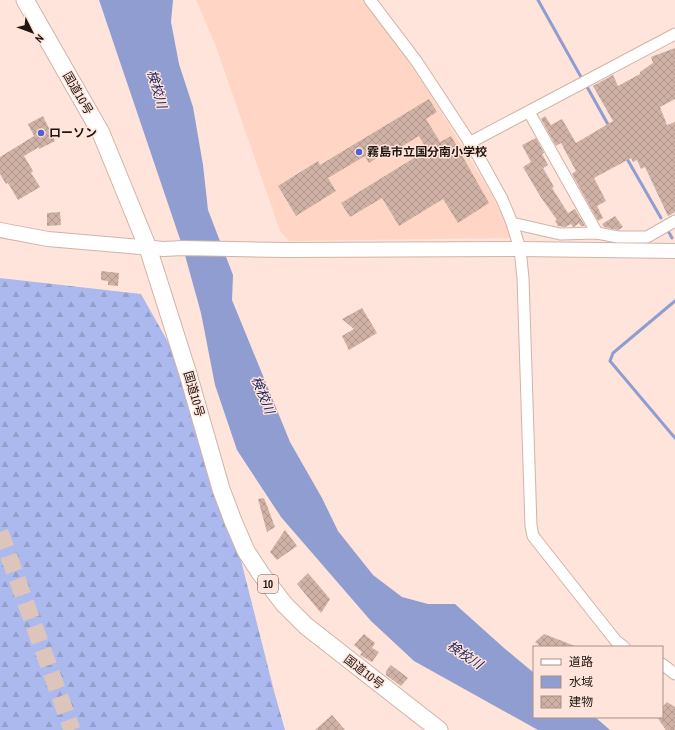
<svg xmlns="http://www.w3.org/2000/svg" width="675" height="730" font-family="'Archivo Narrow','Noto Sans JP',sans-serif">
	<defs>
		<pattern id="forest-firs" width="22" height="20" patternUnits="userSpaceOnUse"><rect width="22" height="20" fill="#abb9ee"/><path d="M5 1l3.5 6h-7zM16 11l3.5 6h-7z" fill="#939ecb"/></pattern>
		<pattern id="building-cross-hatch" width="8" height="8" patternUnits="userSpaceOnUse"><rect width="8" height="8" fill="#d0b1a5"/><path d="M0 0l8 8M0 8l8-8" fill="none" stroke="#b2978d"/></pattern>
	</defs>
	<rect width="100%" height="100%" fill="#fee4da"/>
	<polygon fill="#ffd6c6" points="196,0 364,0 421,79 491,193 512,238 289,241 280,231 215,44"/>
	<polygon fill="url(#forest-firs)" points="0,278 141,294 168,342 195,398 228,509 274,691 285,730 0,730"/>
	<polygon fill="#909dd0" points="99,0 173,0 171,22 179,64 193,107 203,165 208,210 233,275 232,300 290,442 322,498 338,531 373,575 402,597 428,604 455,604 504,648 534,673 534,717 595,717 610,730 538,730 414,661 371,621 281,517 237,450 215,385 201,313 183,248"/>
	<g fill="none" stroke-linecap="round" stroke-linejoin="round">
		<g stroke="#909dd0" stroke-width="3">
			<polyline points="538,0 581,77"/>
			<polyline points="586,85 610,128"/>
			<polyline points="626,157 661,218"/>
			<polyline points="667,229 672,238"/>
			<polyline points="675,301 613,353 610,361 675,438"/>
		</g>
	</g>
	<g fill="url(#building-cross-hatch)">
		<polygon points="675,48 675,99 660,107 667,125 675,122 675,212 668,216 645,167 641,169 637,160 633,162 631,158 594,178 606,201 597,206 603,218 598,221 572,174 576,171 561,143 556,146 541,119 545,116 551,125 562,119 576,143 613,121 593,86 613,75 618,86 640,74 640,72 653,63 651,57"/>
		<polygon points="429,99 437,112 426,119 440,142 451,136 489,203 458,223 443,199 399,226 382,198 350,217 341,203 427,150 419,136 393,152 391,149 369,163 365,156 328,178 336,191 296,216 278,186 318,161 320,165"/>
		<polygon points="43,116 55,141 39,149 39,147 24,156 33,171 31,173 40,187 18,200 8,183 6,184 0,174 0,157 34,136 28,124"/>
		<polygon points="536,138 544,153 542,154 548,165 543,168 554,187 552,188 568,213 575,209 585,226 581,226 579,223 574,227 573,227 571,224 565,227 558,226 555,221 557,220 540,196 523,167 531,162 522,145"/>
		<polygon points="60,212 61,225 47,226 47,213"/>
		<polygon points="615,216 623,227 618,230 604,227 602,224"/>
		<polygon points="101,271 119,273 118,286 108,285 108,281 101,280"/>
		<polygon points="362,308 377,333 349,350 342,336 354,329 342,319"/>
		<polygon points="264,498 275,527 267,532 258,499"/>
		<polygon points="285,530 297,546 277,560 270,552"/>
		<polygon points="308,573 330,599 321,613 297,584"/>
		<polygon points="364,634 375,643 372,648 379,652 372,662 360,655 362,652 354,645"/>
		<polygon points="544,634 575,646 575,647 541,647 535,642"/>
		<polygon points="391,665 408,678 401,686 386,675 386,671"/>
		<polygon points="667,702 675,707 675,730 666,730 657,717 662,717 662,707"/>
		<polygon points="332,715 345,730 315,730"/>
	</g>
	<g fill="none" stroke-linecap="round" stroke-linejoin="round">
		<polyline stroke="#ddc5bc" stroke-width="17" stroke-dasharray="17 8" stroke-linecap="butt" points="0,532 72,730"/>
		<defs>
			<g id="minor">
				<polyline points="370,0 417,62 476,152 502,199 512,223 520,249 523,278 531,526 533,536 616,641 624,647"/>
				<polyline points="529,112 597,233"/>
				<polyline points="469,143 675,34"/>
				<polyline points="512,223 560,234 597,233 618,237 647,237 675,221"/>
				<polyline points="662,664 675,674"/>
			</g>
			<polyline id="major" points="0,230 48,239 164,249 183,248 285,250 520,249 675,251"/>
			<polyline id="highway" points="25,0 101,133 148,248 188,374 221,489 233,521 246,551 261,574 284,604 306,626 439,730"/>
		</defs>
		<use href="#minor" stroke="#d2b3a6" stroke-width="13"/>
		<use href="#major" stroke="#d2b3a6" stroke-width="16"/>
		<use href="#highway" stroke="#d2b3a6" stroke-width="19"/>
		<use href="#minor" stroke="#fff" stroke-width="11"/>
		<use href="#major" stroke="#fff" stroke-width="14"/>
		<use href="#highway" stroke="#fff" stroke-width="17"/>
	</g>
	<g fill="#5061d7" stroke="#fee4da" stroke-width="1.5">
		<circle cx="41" cy="133" r="4"/>
		<circle cx="359" cy="152" r="4"/>
	</g>
	<g text-anchor="middle" dominant-baseline="central" stroke-width="3" stroke-linejoin="round" paint-order="stroke">
		<rect fill="#fee4da" stroke="#62524c" stroke-width="1" x="258" y="575" width="20" height="18" rx="3"/>
		<g font-size="11" font-weight="bold" fill="#1f140f">
			<text x="268" y="584">10</text>
		</g>
		<g font-size="12" fill="#1f140f" stroke="#fee4da">
			<text transform="translate(78 93) rotate(60)">国道10号</text>
			<text transform="translate(194 394) rotate(74)">国道10号</text>
			<text transform="translate(364 672) rotate(38)">国道10号</text>
		</g>
		<g font-size="12" font-weight="bold" fill="#1f140f" stroke="#fee4da" text-anchor="start">
			<text x="49" y="133">ローソン</text>
			<text x="367" y="152">霧島市立国分南小学校</text>
		</g>
		<g font-size="13" font-style="italic" fill="#1d2460" stroke="#fee4da">
			<text transform="translate(157 89) rotate(74)">検校川</text>
			<text transform="translate(263 395) rotate(68)">検校川</text>
			<text transform="translate(465 655) rotate(34)">検校川</text>
		</g>
	</g>
	<rect x="533" y="646" width="130" height="72" fill="#fee4da" stroke="#a59189"/>
	<rect x="541" y="659" width="20" height="6" fill="#ffffff" stroke="#a59189"/>
	<text x="569" y="666" font-size="12" fill="#1f140f">道路</text>
	<rect x="541" y="676" width="20" height="12" fill="#909dd0" stroke="#a59189"/>
	<text x="569" y="686" font-size="12" fill="#1f140f">水域</text>
	<rect x="541" y="696" width="20" height="12" fill="url(#building-cross-hatch)" stroke="#a59189"/>
	<text x="569" y="706" font-size="12" fill="#1f140f">建物</text>
	<g transform="translate(32 32) rotate(132)" stroke="#fee4da" stroke-width="3" paint-order="stroke">
	<path d="M0-3L7 15L0 10L-7 15Z" fill="#1f140f"/>
	<text y="-6" font-size="11" font-weight="bold" text-anchor="middle" fill="#1f140f">N</text>
	</g>
</svg>
